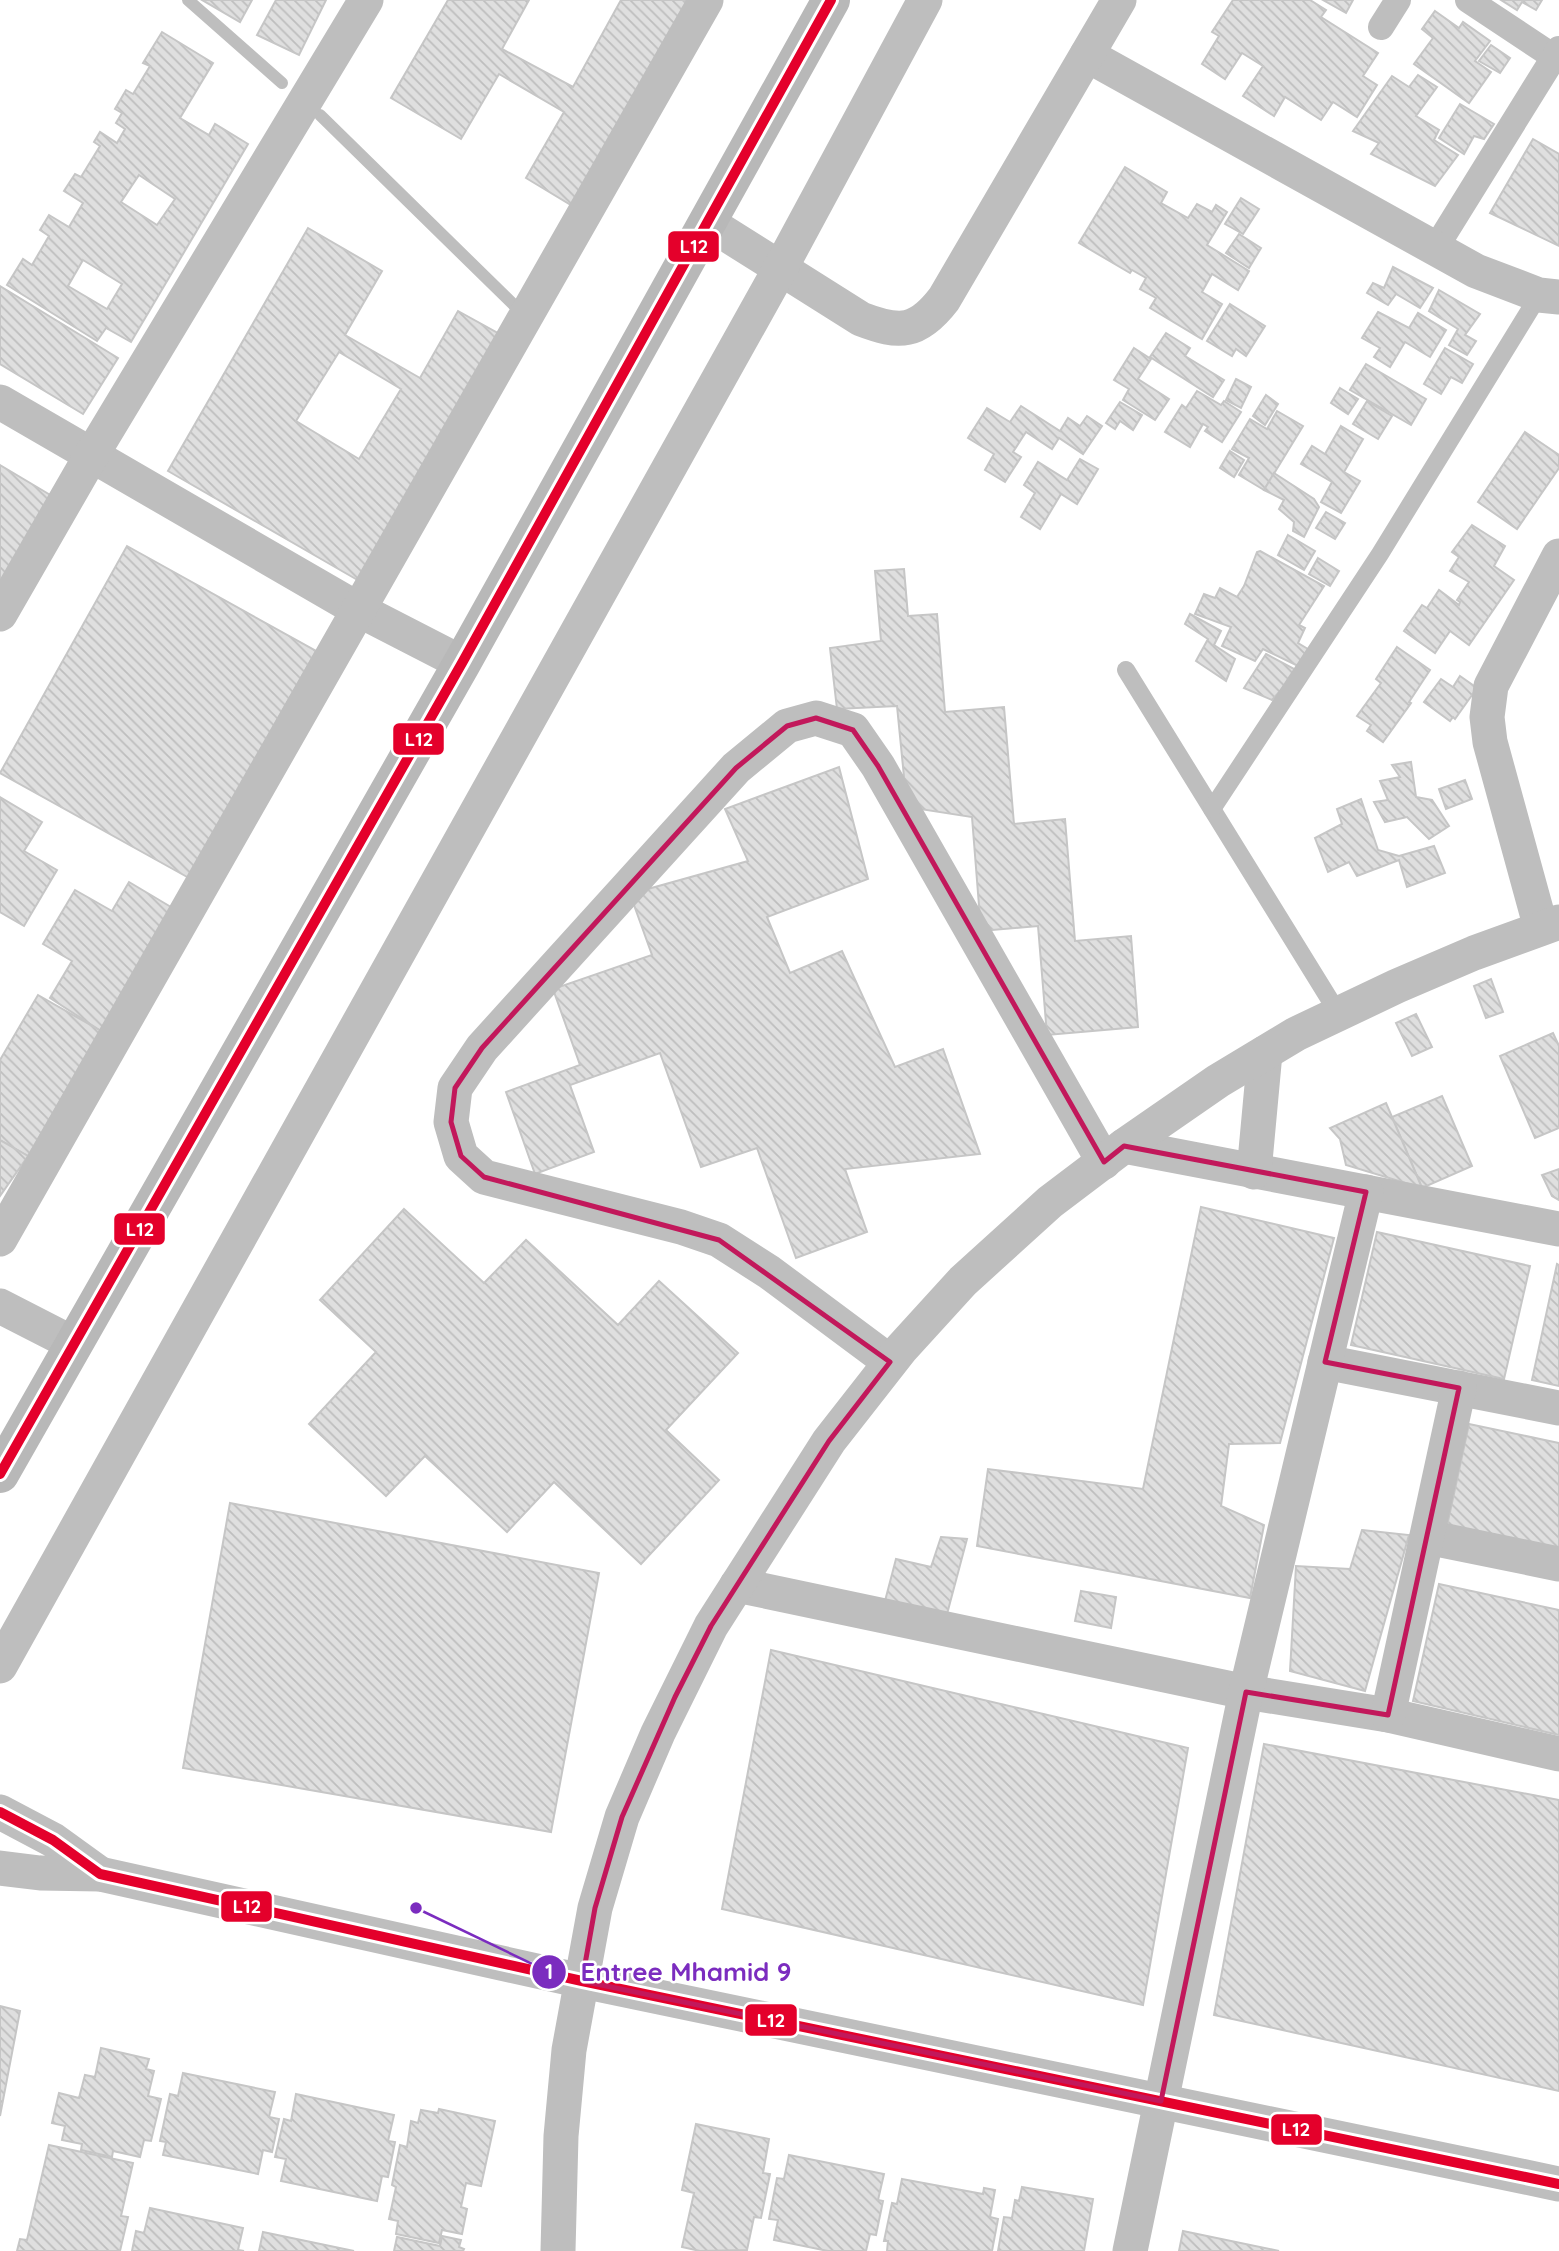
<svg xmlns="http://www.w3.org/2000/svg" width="1559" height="2251" font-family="Quicksand,sans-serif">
	<defs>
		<pattern id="building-back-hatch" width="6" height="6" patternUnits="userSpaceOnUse" patternTransform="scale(1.75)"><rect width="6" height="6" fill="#dfdfdf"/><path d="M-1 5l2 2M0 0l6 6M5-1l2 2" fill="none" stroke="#bebebe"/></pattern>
	</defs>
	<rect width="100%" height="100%" fill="#fff"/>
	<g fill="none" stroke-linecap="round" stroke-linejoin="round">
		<g stroke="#bebebe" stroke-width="12">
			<polyline points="188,0 282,83"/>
			<polyline points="320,115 520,311"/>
		</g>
	</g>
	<g fill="url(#building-back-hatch)" stroke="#c6c6c6" stroke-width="2" fill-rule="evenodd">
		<polygon points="202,0 252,0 240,22"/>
		<polygon points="276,0 326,0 299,55 257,35"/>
		<polygon points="448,0 529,0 502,49 573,87 621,0 696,0 576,208 526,178 564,112 499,74 461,139 391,98"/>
		<polygon points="1233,0 1310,0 1326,10 1321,17 1378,53 1363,76 1377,85 1357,117 1333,102 1321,120 1285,97 1274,116 1243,96 1263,66 1242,53 1225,79 1202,64 1219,36 1212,32"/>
		<polygon points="1323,0 1353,0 1346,13"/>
		<polygon points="1501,0 1542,0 1536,10 1522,2 1517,10"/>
		<polygon points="1435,11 1459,28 1463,22 1490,41 1475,61 1491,72 1469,103 1414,64 1433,38 1422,29"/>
		<path d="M162,32L213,63L180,118L209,135L215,124L248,144L131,342L106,328L97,341L7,285L23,259L32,265L49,236L40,230L49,215L69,227L83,203L64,191L75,174L81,177L100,146L94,142L100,132L117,143L125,129L116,123L122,113L115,109L126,90L133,94L150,66L143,63ZM139,175L175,199L157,225L121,202ZM83,260L122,284L107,309L68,286Z"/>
		<polygon points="1491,45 1510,58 1500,73 1479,61"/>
		<polygon points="1418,75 1437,87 1416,116 1439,130 1434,140 1458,155 1435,186 1371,154 1379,143 1353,131 1392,76 1409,87"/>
		<polygon points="1460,104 1494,124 1484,139 1474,136 1464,154 1439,138"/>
		<polygon points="1533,139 1559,154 1559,246 1490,213"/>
		<polygon points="1125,167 1167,192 1161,203 1188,218 1197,204 1212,212 1216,205 1227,212 1207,245 1249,271 1238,290 1212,274 1202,292 1222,304 1202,339 1150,308 1156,298 1140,289 1146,278 1132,270 1130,273 1079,243"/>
		<polygon points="1241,198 1259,209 1243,234 1225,224"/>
		<path d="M308,228L382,271L345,335L420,378L458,311L503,336L361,582L168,471ZM339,352L401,389L359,459L296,421Z"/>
		<polygon points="1239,234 1261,248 1249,268 1226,253"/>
		<polygon points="1393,267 1433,288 1420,308 1396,294 1388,305 1367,293 1373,283 1384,288"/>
		<polygon points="0,286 118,358 83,414 0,364"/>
		<polygon points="1439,290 1480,314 1465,335 1476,341 1467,355 1449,345 1458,329 1429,311"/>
		<polygon points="1230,304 1265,326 1246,356 1236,349 1232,356 1207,341"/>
		<polygon points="1378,312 1409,328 1418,313 1446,330 1430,357 1405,342 1390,367 1374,357 1380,348 1362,338"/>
		<polygon points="1166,333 1190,348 1185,356 1224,380 1213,397 1150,357"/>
		<polygon points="1134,348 1151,359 1138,379 1169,399 1155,420 1123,400 1129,389 1114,380"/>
		<polygon points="1445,348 1473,364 1462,383 1451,377 1441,394 1424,384"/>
		<polygon points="1366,364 1426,399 1411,425 1350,390"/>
		<polygon points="1236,379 1251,387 1241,408 1226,400"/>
		<polygon points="1340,388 1358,399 1348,414 1331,403"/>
		<polygon points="1197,391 1221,405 1224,401 1241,412 1222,442 1205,431 1208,427 1203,424 1190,447 1165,432 1182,405 1186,408"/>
		<polygon points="1266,395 1278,404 1265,425 1253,416"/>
		<polygon points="1367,401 1392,416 1378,439 1353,424"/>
		<polygon points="1120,402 1142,415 1133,430 1120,421 1115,429 1106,423"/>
		<polygon points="1021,406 1060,431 1068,418 1080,426 1087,416 1102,426 1083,454 1059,438 1052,449 1026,432 1013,452 1021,457 1005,482 985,470 994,454 968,438 987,408 1010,422"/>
		<polygon points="1277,411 1303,426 1264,490 1239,475 1249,458 1232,449 1250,419 1267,429"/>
		<polygon points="1341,426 1363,439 1344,472 1360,481 1341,513 1321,502 1332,482 1301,464 1312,446 1325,454"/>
		<polygon points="1525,432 1559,455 1559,468 1517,529 1478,502"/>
		<polygon points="1230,451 1244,460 1234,477 1220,468"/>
		<polygon points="1080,459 1098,469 1077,504 1061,494 1040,529 1021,517 1035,493 1024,485 1038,462 1067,480"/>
		<polygon points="0,465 52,496 0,582"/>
		<polygon points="1274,473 1314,499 1319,507 1304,537 1293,531 1294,522 1279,509 1284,500 1264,490"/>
		<polygon points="1326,512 1345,523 1335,539 1316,528"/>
		<polygon points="1472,525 1505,546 1494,566 1514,580 1469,645 1450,631 1435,653 1404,631 1422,605 1427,608 1439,590 1459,605 1460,602 1457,600 1469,582 1450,571 1459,557 1452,552"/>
		<polygon points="1288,535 1315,551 1304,570 1278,555"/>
		<polygon points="127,546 316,651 189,878 0,773"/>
		<polygon points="1260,551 1324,586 1299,625 1305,628 1298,643 1308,649 1298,666 1263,649 1255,661 1222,646 1231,627 1195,614 1204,594 1215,598 1220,588 1237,597 1244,586 1257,552"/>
		<polygon points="1318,558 1339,571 1330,586 1309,574"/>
		<polygon points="904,569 908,616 937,614 945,712 1004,707 1014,824 1065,819 1075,941 1131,936 1138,1027 1047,1035 1038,926 981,931 972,817 907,807 897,706 837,709 830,648 881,641 875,571"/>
		<polygon points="1190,614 1221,631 1214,645 1235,659 1226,681 1196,661 1208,639 1185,624"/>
		<polygon points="1397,647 1430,670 1409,702 1411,703 1383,742 1367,731 1371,725 1357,716 1381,683 1376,679"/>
		<polygon points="1266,654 1298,671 1272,700 1244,688"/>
		<polygon points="1460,676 1477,688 1455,719 1453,717 1450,721 1424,702 1441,679 1453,687"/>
		<polygon points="1411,762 1416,797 1432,800 1449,826 1429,839 1407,817 1385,822 1374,802 1388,800 1380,781 1400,777 1392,765"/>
		<polygon points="839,767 868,879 767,917 790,973 842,951 895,1067 943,1049 980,1154 845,1169 867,1232 796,1258 757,1148 701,1167 660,1053 570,1085 594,1152 535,1174 506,1092 580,1065 553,989 652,955 630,894 748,861 725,809"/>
		<polygon points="1465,780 1472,799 1446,809 1439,789"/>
		<polygon points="0,797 42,822 24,851 57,870 24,926 0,912"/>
		<polygon points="1361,799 1378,850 1399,856 1434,846 1445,873 1407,887 1399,860 1357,876 1349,862 1328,872 1315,838 1342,824 1337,809"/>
		<polygon points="129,882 176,910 101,1031 50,998 72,961 43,944 75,890 112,911"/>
		<polygon points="1491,979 1503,1012 1486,1018 1474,986"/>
		<polygon points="38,995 101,1031 28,1156 0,1140 0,1060"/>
		<polygon points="1416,1014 1432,1047 1412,1056 1396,1023"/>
		<polygon points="1553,1033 1559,1046 1559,1128 1535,1138 1500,1056"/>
		<polygon points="1442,1096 1472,1166 1422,1188 1392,1117"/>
		<polygon points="1386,1103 1392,1117 1422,1188 1346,1165 1340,1139 1330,1128"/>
		<polygon points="0,1140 28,1156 0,1196"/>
		<polygon points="1559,1169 1559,1200 1552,1196 1542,1175"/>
		<polygon points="1201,1207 1334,1238 1280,1443 1229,1444 1221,1506 1264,1525 1250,1598 977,1546 988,1469 1143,1489"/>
		<polygon points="404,1209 484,1283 526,1240 618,1325 659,1281 738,1353 666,1430 719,1480 641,1564 554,1482 507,1532 425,1456 386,1496 309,1424 376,1352 320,1300"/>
		<polygon points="1377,1232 1530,1266 1504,1379 1351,1345"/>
		<polygon points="1557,1264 1559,1265 1559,1386 1532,1380"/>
		<polygon points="1469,1424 1559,1443 1559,1550 1447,1526"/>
		<polygon points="230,1503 599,1573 551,1832 183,1768"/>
		<polygon points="1362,1530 1409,1535 1365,1691 1290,1671 1296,1566 1350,1569"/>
		<polygon points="941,1537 967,1539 947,1614 885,1601 896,1559 931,1567"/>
		<polygon points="1439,1584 1559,1610 1559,1735 1413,1701"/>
		<polygon points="1081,1591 1116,1597 1111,1628 1075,1621"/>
		<polygon points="771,1650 1188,1748 1143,2005 722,1909"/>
		<polygon points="1264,1744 1559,1800 1559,2091 1214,2015"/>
		<polygon points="0,2006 20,2011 0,2116"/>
		<polygon points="101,2048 149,2059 146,2069 154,2071 148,2096 161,2099 151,2141 144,2140 140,2157 113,2151 112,2157 81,2150 82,2144 62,2140 65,2126 52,2123 59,2093 79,2098 85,2075 95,2077"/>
		<polygon points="183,2073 275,2092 269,2117 279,2119 272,2152 263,2150 258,2174 163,2155 166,2142 160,2141 170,2094 178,2096"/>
		<polygon points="296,2094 394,2115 388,2141 395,2142 388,2177 382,2176 377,2201 281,2181 286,2159 275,2157 284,2119 291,2121"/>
		<polygon points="439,2109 495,2121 481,2186 466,2183 461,2207 467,2209 462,2234 442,2230 439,2243 396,2234 398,2221 389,2219 396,2187 392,2185 400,2145 407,2147 411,2121 418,2123 421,2110 438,2113"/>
		<polygon points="696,2124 769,2139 763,2173 770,2174 761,2218 754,2217 747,2250 700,2251 682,2247 694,2193 682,2190"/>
		<polygon points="49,2145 133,2163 121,2216 128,2217 120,2251 17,2251 20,2239 27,2240"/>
		<polygon points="789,2155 884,2174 878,2200 883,2201 876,2235 870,2234 866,2251 828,2251 774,2240 778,2220 769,2219 777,2178 784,2179"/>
		<polygon points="902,2179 983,2194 984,2188 995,2190 990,2217 998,2219 992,2251 887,2251 888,2241 884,2241 892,2203 897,2204"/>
		<polygon points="1022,2187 1093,2199 1084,2251 998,2251 1004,2217 1012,2218 1015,2200 1019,2201"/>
		<polygon points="150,2208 243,2228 238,2250 244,2251 132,2251 136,2231 144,2233"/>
		<polygon points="1183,2231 1279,2251 1179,2251"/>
		<polygon points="263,2232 354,2251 259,2251"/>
		<polygon points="442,2236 461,2240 459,2247 464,2249 463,2251 394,2251 397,2237 440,2246"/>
	</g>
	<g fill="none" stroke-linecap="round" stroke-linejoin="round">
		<g stroke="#bebebe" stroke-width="18">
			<polyline points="1126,670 1338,1013"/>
			<polyline points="1212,809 1380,554 1539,295"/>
		</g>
		<g stroke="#bebebe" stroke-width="26">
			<polyline points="1468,0 1554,57"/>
			<polyline points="1381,27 1398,0"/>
			<polyline points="1435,249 1559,49"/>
		</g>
		<g stroke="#bebebe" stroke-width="35">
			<polyline points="1087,55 1476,271 1539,295 1559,297"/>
			<path d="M707,222L861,319C900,334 918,333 944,299L1119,0"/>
			<polyline points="0,402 359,610 462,663"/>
			<polyline points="0,614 91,456 366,0"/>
			<polyline points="1541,928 1490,742 1487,717 1491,686 1559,556"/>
			<polyline points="1124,1146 1559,1229"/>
			<polyline points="1254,1172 1265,1053"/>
			<polyline points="0,1239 706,0"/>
			<polyline points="0,1306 74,1344"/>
			<polyline points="890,1362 769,1272 719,1240 681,1227 484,1177 461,1156 451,1122 455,1088 482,1048 736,768 787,726 816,718 853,730 878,766 1104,1162"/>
			<polyline points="1325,1362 1559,1408"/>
			<polyline points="1427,1537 1559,1564"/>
			<polyline points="737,1585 1246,1692 1388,1715 1559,1754"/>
			<polyline points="0,1666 780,269 925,0"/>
			<polyline points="1388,1715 1459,1388"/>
			<polyline points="0,1812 53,1840 100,1874"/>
			<polyline points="0,1868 40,1873 100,1874 582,1981 1559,2184"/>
			<polyline points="558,2251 561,2136 569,2050 595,1908 622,1817 658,1733 711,1626 829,1441 901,1349 963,1281 1050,1202 1124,1146 1218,1081 1296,1034 1397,986 1474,953 1559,922"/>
			<polyline points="1130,2251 1246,1692 1366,1192"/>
		</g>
		<polyline stroke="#b8b8b8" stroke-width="38" points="0,1474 462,663 831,0"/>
		<defs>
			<g id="bus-1">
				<polyline points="0,1474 462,663 831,0"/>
				<polyline points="0,1812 53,1840 100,1874 582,1981 1559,2184"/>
			</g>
		</defs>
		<use href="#bus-1" stroke="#fff" stroke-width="16"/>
		<use href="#bus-1" stroke="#e4002b" stroke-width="10"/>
	</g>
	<path fill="none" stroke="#c2185b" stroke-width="5" stroke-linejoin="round" d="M816,718L853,730L878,766L1104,1162L1124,1146L1366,1192L1325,1362L1459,1388L1388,1715L1246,1692L1161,2101L582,1981L595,1908L622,1817L675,1697L711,1626L829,1441L890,1362L719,1240L484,1177L461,1156L451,1122L455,1088L482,1048L736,768L787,726Z"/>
	<path fill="none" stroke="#7b2cbf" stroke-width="2.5" d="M416 1908L549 1972"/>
	<g fill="#7b2cbf" stroke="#fff" stroke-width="2.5">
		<circle cx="416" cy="1908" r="7"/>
		<circle cx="549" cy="1972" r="18"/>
	</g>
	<g font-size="21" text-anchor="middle" font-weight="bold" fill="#fff">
		<text x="549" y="1979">1</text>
	</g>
	<g font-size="26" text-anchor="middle" font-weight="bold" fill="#7b2cbf" stroke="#fff" stroke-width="5" stroke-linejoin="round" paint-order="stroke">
		<text x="686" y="1981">Entree Mhamid 9</text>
	</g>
	<g stroke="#fff" stroke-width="2.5">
		<rect x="667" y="230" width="53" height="33" rx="7" fill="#e4002b"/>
		<rect x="392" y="722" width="53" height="34" rx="7" fill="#e4002b"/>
		<rect x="113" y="1212" width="53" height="34" rx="7" fill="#e4002b"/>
		<rect x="220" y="1890" width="53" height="33" rx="7" fill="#e4002b"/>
		<rect x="744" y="2003" width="54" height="34" rx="7" fill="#e4002b"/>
		<rect x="1270" y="2113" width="53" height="33" rx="7" fill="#e4002b"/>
	</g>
	<g font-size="19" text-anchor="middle" font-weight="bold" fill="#fff">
		<text x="694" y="253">L12</text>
		<text x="419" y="746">L12</text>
		<text x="140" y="1236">L12</text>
		<text x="247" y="1913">L12</text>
		<text x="771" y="2027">L12</text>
		<text x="1296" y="2136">L12</text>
	</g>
</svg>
